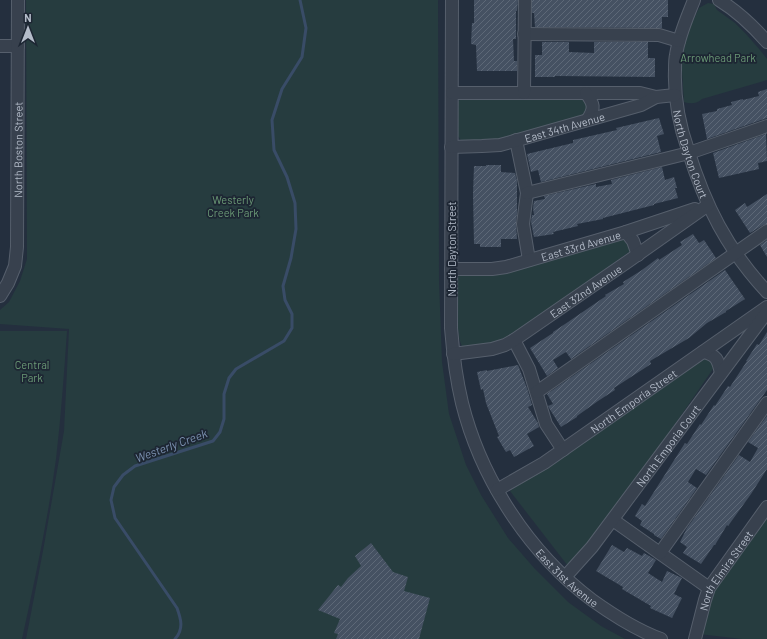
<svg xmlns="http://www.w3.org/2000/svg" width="767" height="639" font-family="Barlow,sans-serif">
	<defs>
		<pattern id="building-hatch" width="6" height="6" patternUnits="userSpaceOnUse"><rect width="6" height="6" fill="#455162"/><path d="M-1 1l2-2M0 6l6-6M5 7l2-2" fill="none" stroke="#5d6877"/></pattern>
	</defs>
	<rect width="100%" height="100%" fill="#242f3e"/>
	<g fill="#263c3f">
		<polygon points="26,0 438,0 439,281 442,362 449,414 466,465 481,495 508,538 535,569 568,602 601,626 625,639 26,639 43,551 64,431 69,329 0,324 0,310 9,302 20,281 27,259"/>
		<path d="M708,3L714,4L717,10L735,23L746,34L760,50L767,59V80L702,99C697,104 691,104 684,102L682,70V59L686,39L690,27L699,8Z"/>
		<polygon points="462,97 581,97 587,100 589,106 585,115 498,140 462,142 458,136 458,102"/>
		<path d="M622,237L631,246L629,252L512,336C495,343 481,349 462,346C455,333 458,294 458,278L459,275L462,273Z"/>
		<path d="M0,331H67C64,374 61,416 56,459C48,519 35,579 22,639H0Z"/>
		<polygon points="703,356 710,358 715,366 594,542 568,566 510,491"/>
		<polygon points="767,507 767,639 742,639 699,634 709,588"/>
	</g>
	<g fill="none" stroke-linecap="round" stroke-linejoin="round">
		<path stroke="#394c67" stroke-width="3" d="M175,639C184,629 181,619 177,608L115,518L111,500L114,487L123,475L135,466L213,441L220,432L224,419V394L229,378L236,369L284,341L292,328V314L285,300L283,286L291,258L296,229L295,203L287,177L274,150L272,120L282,89L302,57L306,28L300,0"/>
	</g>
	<g fill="url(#building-hatch)">
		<polygon points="474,0 518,0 517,11 516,11 516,39 513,39 514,61 517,61 517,71 477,71 476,45 471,44 472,23 474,23"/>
		<polygon points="532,0 668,0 668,17 662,17 662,28 535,27 534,13 532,13"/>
		<polygon points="542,42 569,42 569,52 594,53 594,42 648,42 648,58 655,58 655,77 555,76 555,77 535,77 535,55 542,55"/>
		<polygon points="767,89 767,118 707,139 702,114 717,111 717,109 732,105 731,102 743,99 743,100 759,96 758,92"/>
		<polygon points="659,118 664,134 657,136 661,152 541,182 538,170 531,172 527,154 573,143 573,140 617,130 616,128"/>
		<polygon points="766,134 767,161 758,163 759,169 719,178 713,153"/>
		<polygon points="486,165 501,165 501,172 515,173 517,181 517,213 516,223 517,239 501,239 501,247 480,247 480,244 474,244 473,194 474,166 486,166"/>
		<polygon points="662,167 665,180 674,177 677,188 675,188 678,198 654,204 654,205 603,218 603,219 577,224 578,226 553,232 554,234 534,237 531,222 532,215 534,215 533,208 534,201 545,199 544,196 596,184 596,187 612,184 611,180"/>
		<polygon points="767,194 767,224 763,225 750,233 735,210 745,203 747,207"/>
		<polygon points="693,234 699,243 704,240 716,258 571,359 566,352 553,360 558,368 547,376 530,348 553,333 553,332 568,322 606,296 605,295 624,284 623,282 642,270 658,258 659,260 682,245 680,242"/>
		<polygon points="767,240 767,257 760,245"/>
		<polygon points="725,270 745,299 726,311 726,312 707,323 689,338 650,361 651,364 614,388 615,390 598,401 577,416 577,417 561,427 549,408 548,406 553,404 547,394"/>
		<polygon points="767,332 767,390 706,475 696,469 688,482 697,488 661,539 654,535 654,534 640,525 642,521 635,516 642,504 645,506 685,443 687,444 700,424 701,425 714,405 715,406 728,386 730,387 747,361 746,361 757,344 759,345"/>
		<polygon points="518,365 527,388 532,405 528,407 538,423 539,427 527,434 534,446 514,457 510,450 506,452 497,437 499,436 486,403 483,389 481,390 477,372 487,370 487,371"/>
		<polygon points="767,416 767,469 751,494 728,526 727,525 715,545 714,545 701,564 683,553 687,547 680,542 687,528 739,455 750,462 758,448 748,442"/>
		<polygon points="371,543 393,572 408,577 404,591 430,598 419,639 336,639 338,634 334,633 340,619 318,610 338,585 341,587 348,578 361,566 355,556"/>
		<polygon points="612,545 624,552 627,548 642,556 644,553 656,560 648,573 662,582 667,571 682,578 674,594 682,598 672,618 650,608 651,606 622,589 623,587 596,571"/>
	</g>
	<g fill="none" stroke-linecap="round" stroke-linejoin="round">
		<defs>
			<g id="minor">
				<path id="s1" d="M452,0L451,328C453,353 456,378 462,403C481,479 529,553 592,600C613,615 636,630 661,639"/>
				<path id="s2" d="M694,0C687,18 679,35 676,55C675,59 675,65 675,70C674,97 679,124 688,150C705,205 727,249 767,292"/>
				<path d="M719,0C737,11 753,26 767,42"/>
				<polyline points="524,34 659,35 679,41"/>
				<polyline points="0,46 18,46"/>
				<polyline points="452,93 640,93 656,97"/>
				<polyline points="524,93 525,0"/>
				<path d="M586,93C594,104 595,108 588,119"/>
				<polyline points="516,140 527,193 523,224 529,260"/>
				<path id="s3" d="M451,147L482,146L500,145L641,105L656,97L675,95"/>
				<polyline points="527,193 689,153 767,126"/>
				<polyline points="626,232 633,241 638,255"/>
				<path id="s4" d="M451,269H492L506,267L626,232L695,209"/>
				<path id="s5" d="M0,296L8,283L15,266L17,247L18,0"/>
				<polyline points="514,340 529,369 546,424 563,450"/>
				<path d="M703,352C717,355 718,360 721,373"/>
				<path id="s6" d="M453,354L492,349L505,345L514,340L630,260L708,205"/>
				<polyline points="537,392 767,231"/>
				<path id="s7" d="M497,490L544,463L767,307"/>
				<polyline points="613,520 709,588"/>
				<polyline points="660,553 767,403"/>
				<path id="s8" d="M565,577L592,547L767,312"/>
				<path id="s9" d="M695,639L705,600L709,588L767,507"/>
			</g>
		</defs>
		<use href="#minor" stroke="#565f6c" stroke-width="14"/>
		<use href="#minor" stroke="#38414e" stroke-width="12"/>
	</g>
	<g text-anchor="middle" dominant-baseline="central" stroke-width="3.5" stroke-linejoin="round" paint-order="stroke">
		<g font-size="11" fill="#6b9a76" stroke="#1d2633">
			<text x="718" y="57">Arrowhead Park</text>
			<text x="233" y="199">Westerly<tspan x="233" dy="13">Creek Park</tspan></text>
			<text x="32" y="364">Central<tspan x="32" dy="13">Park</tspan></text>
		</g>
		<g font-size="11" fill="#b4bcc9" stroke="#1d2633">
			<text stroke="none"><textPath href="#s3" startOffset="116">East 34th Avenue</textPath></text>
			<text stroke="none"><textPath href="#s5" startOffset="150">North Boston Street</textPath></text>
			<text stroke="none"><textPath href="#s2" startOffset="159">North Dayton Court</textPath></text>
			<text stroke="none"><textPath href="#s4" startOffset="133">East 33rd Avenue</textPath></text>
			<text transform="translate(451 249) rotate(-90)">North Dayton Street</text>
			<text stroke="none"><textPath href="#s6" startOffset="150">East 32nd Avenue</textPath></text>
			<text stroke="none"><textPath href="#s7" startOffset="163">North Emporia Street</textPath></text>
			<text stroke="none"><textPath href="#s8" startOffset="167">North Emporia Court</textPath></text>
			<text stroke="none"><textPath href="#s9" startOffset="76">North Elmira Street</textPath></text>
			<text stroke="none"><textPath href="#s1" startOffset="611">East 31st Avenue</textPath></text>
		</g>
		<g font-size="12" font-style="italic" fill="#7c92b1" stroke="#1d2633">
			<text transform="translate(171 445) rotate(-20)">Westerly Creek</text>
		</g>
	</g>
	<g transform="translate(28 28)" stroke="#1d2633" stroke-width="3" paint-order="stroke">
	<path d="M0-3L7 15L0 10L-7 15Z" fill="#b4bcc9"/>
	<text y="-6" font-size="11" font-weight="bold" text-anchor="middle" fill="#b4bcc9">N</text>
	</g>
</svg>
